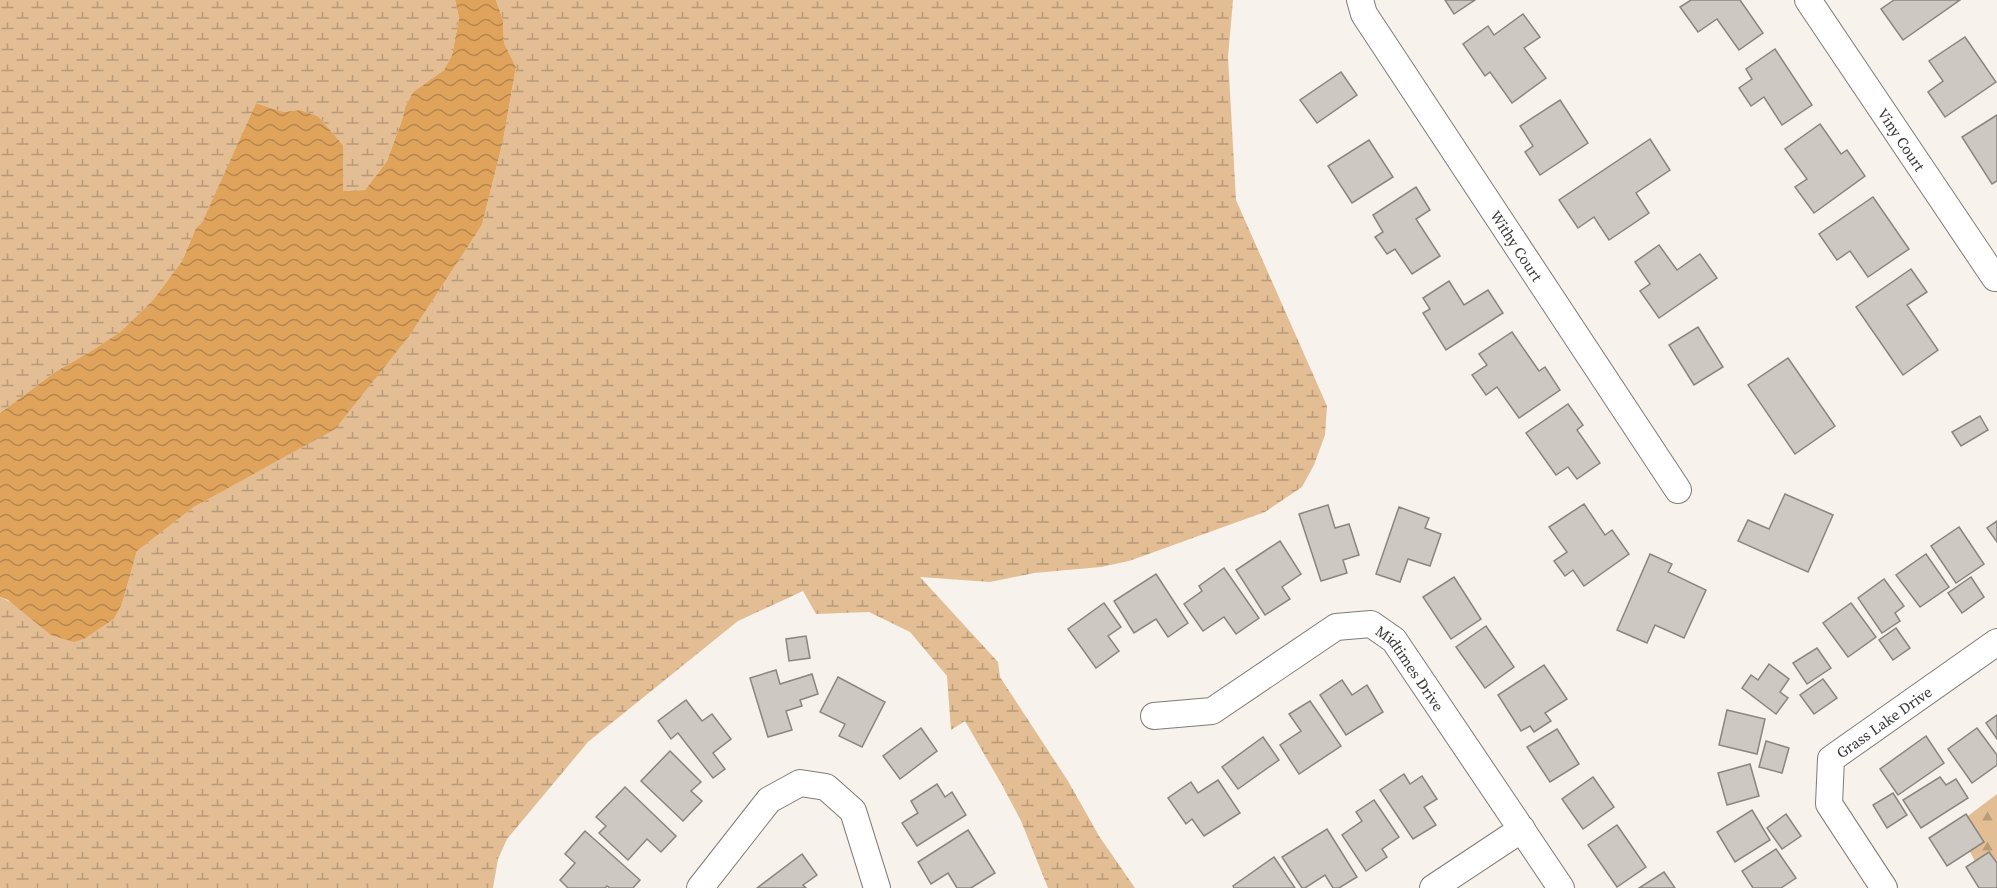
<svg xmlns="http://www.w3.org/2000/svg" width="1997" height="888" font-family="'Source Serif 4',serif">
	<defs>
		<pattern id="forest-firs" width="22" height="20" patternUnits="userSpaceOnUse" patternTransform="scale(1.5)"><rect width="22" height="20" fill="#e3bd93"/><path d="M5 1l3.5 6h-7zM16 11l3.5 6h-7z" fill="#b99b79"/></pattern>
		<pattern id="wetland-marsh" width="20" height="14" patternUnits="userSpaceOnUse" patternTransform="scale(1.5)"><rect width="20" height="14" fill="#e3bd93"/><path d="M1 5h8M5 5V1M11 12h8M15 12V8" fill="none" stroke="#b99b79"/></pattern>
		<pattern id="water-waves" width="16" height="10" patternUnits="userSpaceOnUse" patternTransform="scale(1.5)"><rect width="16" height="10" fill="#dfa35c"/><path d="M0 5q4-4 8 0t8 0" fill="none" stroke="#b6864d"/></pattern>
	</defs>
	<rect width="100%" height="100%" fill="#f7f2ec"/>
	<polygon fill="url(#forest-firs)" points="1997,794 1997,888 1989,888 1956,825"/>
	<g fill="url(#wetland-marsh)">
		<polygon points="0,0 455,0 459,18 452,55 444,70 413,92 405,107 403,117 387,161 365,190 343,191 343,145 318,116 300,110 283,112 256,103 202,224 196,228 182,261 153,300 120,332 91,351 55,372 0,413"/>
		<polygon points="496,0 1233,0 1228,57 1236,200 1327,406 1325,435 1314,465 1302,487 1265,512 1129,561 1101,567 1034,573 990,582 920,577 998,662 1000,677 1068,781 1099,836 1135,888 1048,888 1021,821 1002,785 965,721 951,730 947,676 910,632 869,612 816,614 803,591 738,621 588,742 507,839 498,859 493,888 0,888 0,597 86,638 114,619 122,604 137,551 194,507 335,428 410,335 482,225 503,141 516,67 504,43 503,20"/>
	</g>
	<polygon fill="url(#water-waves)" points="455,0 496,0 503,20 504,43 516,67 503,141 482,225 410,335 335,429 194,507 137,551 122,604 114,619 86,638 74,642 51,635 8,600 0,597 0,413 55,372 91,351 120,332 153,300 182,261 196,228 202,223 256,103 283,112 300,110 318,116 343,145 343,191 365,190 387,161 403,117 405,107 413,92 444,70 452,55 459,18"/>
	<g fill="#cec8c3" stroke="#8a8580" stroke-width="1.5">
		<polygon points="1445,0 1475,0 1454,14"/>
		<polygon points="1691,0 1740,0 1763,33 1739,50 1717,19 1698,32 1680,7"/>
		<polygon points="1894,0 1960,0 1903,40 1881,9"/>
		<polygon points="1523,14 1540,37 1524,48 1546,78 1512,103 1490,72 1485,76 1463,44 1488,26 1494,35"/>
		<polygon points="1965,37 1996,82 1945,117 1928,92 1943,81 1929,61"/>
		<polygon points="1775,49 1812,105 1782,125 1764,97 1751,106 1739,88 1752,79 1746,69"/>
		<polygon points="1341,72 1357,95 1317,123 1300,100"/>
		<polygon points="1560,100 1588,143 1540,175 1525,152 1533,146 1520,126"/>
		<polygon points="1997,115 1997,181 1992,184 1962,137"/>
		<polygon points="1820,124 1841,154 1847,150 1865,176 1814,213 1795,187 1807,179 1785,149"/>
		<polygon points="1650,139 1670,170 1636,193 1649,213 1609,240 1594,217 1578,228 1559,200"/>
		<polygon points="1369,140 1393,177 1352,203 1328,166"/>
		<polygon points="1416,187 1430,210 1416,219 1440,256 1412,274 1395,249 1387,254 1375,237 1383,232 1373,215"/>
		<polygon points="1873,197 1909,249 1868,277 1850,251 1837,260 1819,234"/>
		<polygon points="1659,245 1677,270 1700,254 1717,278 1659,318 1640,291 1650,284 1635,262"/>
		<polygon points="1911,269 1927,292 1907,305 1938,350 1903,375 1856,307"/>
		<polygon points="1449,281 1464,305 1488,290 1503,313 1446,350 1423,313 1430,309 1423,298"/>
		<polygon points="1698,327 1723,367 1694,385 1669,345"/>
		<polygon points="1512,332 1539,371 1545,367 1560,390 1519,418 1497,387 1486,395 1472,375 1487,365 1479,354"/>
		<polygon points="1788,358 1835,426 1795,454 1748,385"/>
		<polygon points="1568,404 1583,425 1577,430 1600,463 1577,479 1568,467 1556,475 1526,433"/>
		<polygon points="1980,416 1988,430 1961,446 1952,432"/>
		<polygon points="1785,494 1833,515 1808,572 1738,541 1748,520 1769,529"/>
		<polygon points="1584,504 1605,535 1612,530 1629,554 1584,586 1573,570 1565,576 1554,561 1567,552 1549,527"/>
		<polygon points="1328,505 1335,528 1349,524 1359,555 1343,560 1347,573 1321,581 1299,514"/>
		<polygon points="1399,507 1429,518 1425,528 1441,534 1430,566 1408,559 1400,582 1376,574"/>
		<polygon points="1997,521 1997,542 1987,528"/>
		<polygon points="1959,527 1984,564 1956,583 1931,546"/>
		<polygon points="1280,541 1301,574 1282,587 1290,599 1265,615 1236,570"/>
		<polygon points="1650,554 1672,564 1668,572 1706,590 1684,638 1655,625 1647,643 1617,630"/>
		<polygon points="1926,554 1949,587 1920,607 1896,575"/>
		<polygon points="1224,568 1259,618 1236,634 1224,617 1203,631 1184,604 1202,591 1199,586"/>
		<polygon points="1156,574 1188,623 1168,637 1156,619 1134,633 1114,601"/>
		<polygon points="1454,577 1481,619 1451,639 1423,597"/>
		<polygon points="1971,577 1984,597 1962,613 1948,593"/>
		<polygon points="1884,579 1904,606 1895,613 1900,621 1882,633 1858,598"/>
		<polygon points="1104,603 1121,627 1108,636 1119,651 1096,668 1068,629"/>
		<polygon points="1851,603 1876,637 1848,657 1823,623"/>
		<polygon points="1486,626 1514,667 1485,688 1456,647"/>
		<polygon points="1896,628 1910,648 1893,660 1879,640"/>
		<polygon points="806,636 810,658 789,661 786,639"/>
		<polygon points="1817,648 1831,668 1807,684 1793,663"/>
		<polygon points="1769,664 1789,679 1780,692 1788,698 1776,714 1742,688 1751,675 1758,680"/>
		<polygon points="1544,665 1567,699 1545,713 1551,721 1534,732 1530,726 1521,731 1498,695"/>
		<polygon points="776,670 780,684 812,674 818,694 800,700 802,706 786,711 792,730 768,737 750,678"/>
		<polygon points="838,677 885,702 862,747 839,736 845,724 820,712"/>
		<polygon points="1823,679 1837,698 1814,714 1800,695"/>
		<polygon points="1342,680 1352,695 1367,685 1383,712 1346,735 1320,695"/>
		<polygon points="686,700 702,721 712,714 731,739 713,753 725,769 713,778 678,733 671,739 658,721"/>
		<polygon points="1310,701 1341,746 1299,774 1280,745 1301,731 1289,714"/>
		<polygon points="1727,710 1765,719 1757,754 1719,745"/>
		<polygon points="1997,715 1997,739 1986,723"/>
		<polygon points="921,728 937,751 900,779 883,756"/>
		<polygon points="1977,728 1997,755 1997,765 1972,783 1948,749"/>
		<polygon points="1557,729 1579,764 1550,782 1527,747"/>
		<polygon points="1926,736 1944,763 1898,795 1880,769"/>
		<polygon points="1263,737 1279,760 1238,789 1222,767"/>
		<polygon points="1766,741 1789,748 1782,773 1759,767"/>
		<polygon points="670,751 701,782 691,791 702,801 683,821 641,781"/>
		<polygon points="1750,764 1759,796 1727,805 1718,773"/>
		<polygon points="1404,774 1410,784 1422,776 1437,799 1424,807 1436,825 1413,839 1380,790"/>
		<polygon points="1593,777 1614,807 1583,829 1562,799"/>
		<polygon points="1940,777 1946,785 1956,779 1968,798 1921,828 1903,800"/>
		<polygon points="1218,780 1240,813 1204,836 1192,819 1186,824 1168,798 1191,782 1198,793"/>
		<polygon points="937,784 945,797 952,792 966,815 917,846 902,823 918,813 911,801"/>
		<polygon points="625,787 676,836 661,852 647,839 628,860 599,833 606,826 596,817"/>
		<polygon points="1893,793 1907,815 1887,828 1873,805"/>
		<polygon points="1374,800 1399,837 1382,849 1387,857 1366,871 1342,835 1362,821 1356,812"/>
		<polygon points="1752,810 1770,840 1735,862 1717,832"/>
		<polygon points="1786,814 1801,836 1782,849 1767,828"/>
		<polygon points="1966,814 1984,842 1947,866 1929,838"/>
		<polygon points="1617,825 1646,867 1617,887 1588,845"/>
		<polygon points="1327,829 1357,877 1339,888 1333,888 1325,875 1305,888 1302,888 1282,857"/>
		<polygon points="968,830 995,873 971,888 957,888 948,873 931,884 918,862"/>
		<polygon points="585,831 640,880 633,888 610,888 607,886 605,888 568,888 560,880 575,863 565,854"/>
		<polygon points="1776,849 1796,878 1781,888 1753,888 1742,871"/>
		<polygon points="1989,852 1997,863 1997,888 1979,888 1966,867"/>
		<polygon points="802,854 817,875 803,885 806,888 757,888"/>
		<polygon points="1274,857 1295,888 1234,888 1233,886"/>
		<polygon points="1664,872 1675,888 1639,888"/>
	</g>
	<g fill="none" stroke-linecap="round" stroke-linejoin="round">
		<defs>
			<g id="minor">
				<path id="s1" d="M1360,0L1364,14L1678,490"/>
				<path id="s2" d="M1808,0L1995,278"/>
				<path id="s3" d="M1154,716L1212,711L1336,627L1371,624L1394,640L1561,888"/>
				<polyline points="700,888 769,800 800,783 826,787 853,811 877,888"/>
				<polyline points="1433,888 1522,829"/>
				<path id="s4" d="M1884,888L1829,804L1831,759L1997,642"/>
			</g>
		</defs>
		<use href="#minor" stroke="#7f7b76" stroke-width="28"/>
		<use href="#minor" stroke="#fff" stroke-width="26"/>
	</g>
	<g text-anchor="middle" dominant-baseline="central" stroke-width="4.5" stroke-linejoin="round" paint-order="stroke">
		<g font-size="15" fill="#3a3836" stroke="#fff">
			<text stroke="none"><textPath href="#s2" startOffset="168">Viny Court</textPath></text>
			<text stroke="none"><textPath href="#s1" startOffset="292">Withy Court</textPath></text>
			<text stroke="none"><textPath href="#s3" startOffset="303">Midtimes Drive</textPath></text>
			<text stroke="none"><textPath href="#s4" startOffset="210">Grass Lake Drive</textPath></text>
		</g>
	</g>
</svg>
